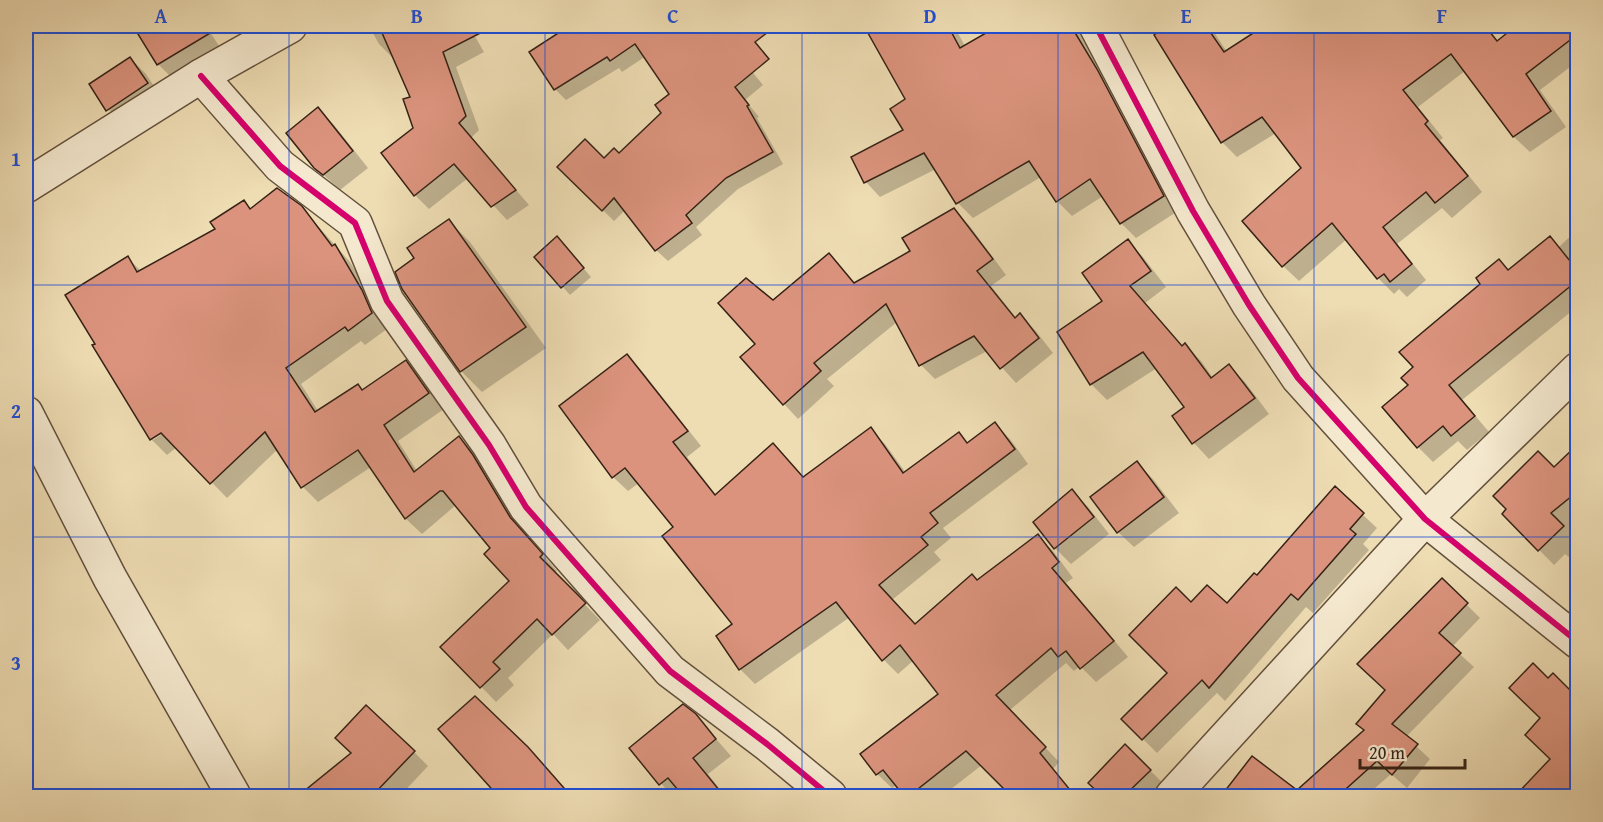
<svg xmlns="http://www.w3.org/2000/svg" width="1603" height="822" font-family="'Gentium Book Plus',serif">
	<rect width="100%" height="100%" fill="#eedcb3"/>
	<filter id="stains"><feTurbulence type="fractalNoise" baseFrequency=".00333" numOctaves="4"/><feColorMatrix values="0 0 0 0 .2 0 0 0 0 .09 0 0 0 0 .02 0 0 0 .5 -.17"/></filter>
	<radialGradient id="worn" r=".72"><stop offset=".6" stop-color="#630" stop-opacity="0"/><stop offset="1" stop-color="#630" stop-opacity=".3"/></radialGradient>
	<g fill="#0003" fill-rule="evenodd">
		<polygon points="135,26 206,26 221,49 173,79 158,64"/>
		<polygon points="369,26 469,26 484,52 456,67 479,130 471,138 529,205 507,220 468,178 429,209 415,195 383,154 415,129 412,98 393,58 379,44"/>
		<polygon points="571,26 715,26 763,85 745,100 759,117 757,118 783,164 738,189 696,227 702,235 668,261 656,250 625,210 614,221 559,167 604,160 619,156 663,113 671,94 646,56 622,72 619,68 566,100 555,89 531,53"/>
		<polygon points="865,26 954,26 965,46 1001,26 1076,26 1112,86 1178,211 1136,238 1121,223 1103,196 1072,216 1057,201 1041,177 973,218 958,203 936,169 880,197 866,182 853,157 905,130 907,100"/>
		<polygon points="1161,26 1210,26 1227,52 1266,26 1485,26 1498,42 1518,26 1578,26 1578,61 1540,90 1566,127 1530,152 1514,137 1465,71 1418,107 1443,138 1440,140 1482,192 1452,218 1442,208 1397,244 1426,280 1407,297 1399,289 1394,294 1378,278 1347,239 1299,281 1283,266 1303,169 1276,133 1237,157 1222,142"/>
		<polygon points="130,58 146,74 163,100 120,121 104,105"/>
		<polygon points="318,109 334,125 368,168 340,190 315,167"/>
		<path d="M244,202L252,210L301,207L350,262L377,306L387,329L365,345L361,341L301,384L318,411L363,391L405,362L421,377L444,409L398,441L417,471L459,438L475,454L488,472L525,534L557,571L554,573L600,620L568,650L553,634L508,678L514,685L496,702L443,647L511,581L492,548L456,505L422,534L406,519L371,467L318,502L303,487L278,449L227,498L177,447L167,455L151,439L94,346L128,258L141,271L217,230ZM168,430L153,440V436Z"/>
		<polygon points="954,210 969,225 1006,275 991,286 1016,318 1020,315 1035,330 1053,353 1016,383 987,351 935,379 921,365 897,322 827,379 834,386 798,419 784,404 757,344 773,302 829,255 855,284 912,252"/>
		<polygon points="449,221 470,242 546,348 482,392 461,371 404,288 416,258"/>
		<polygon points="1578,229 1578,306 1462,400 1489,432 1467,450 1458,441 1433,462 1418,447 1410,385 1509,271 1559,247"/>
		<polygon points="1128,241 1143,257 1166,287 1145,303 1183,347 1185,345 1201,361 1213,378 1229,366 1245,382 1269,414 1209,459 1194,443 1174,416 1186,408 1157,368 1107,400 1091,384 1104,301"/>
		<polygon points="564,246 591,277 570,295 536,257"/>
		<polygon points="627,356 642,371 701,446 687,457 716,495 803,478 870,429 885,444 906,473 959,434 968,444 995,424 1010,439 1028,464 943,528 951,538 934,552 941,560 892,600 915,625 1038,536 1053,551 1073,578 1066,583 1128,657 1096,682 1080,666 1074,671 1066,663 1010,710 1059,762 1053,769 1076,796 1004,796 1009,792 982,765 942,796 906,796 897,785 892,788 877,774 940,694 914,660 898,674 884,660 850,617 755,684 740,669 734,624 676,528 639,483 628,491 613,477"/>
		<polygon points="1578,446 1578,564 1565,554 1554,565 1504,514"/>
		<polygon points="1137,463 1153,479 1179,513 1134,547 1118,532"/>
		<polygon points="1335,489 1377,528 1363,544 1369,550 1313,613 1306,607 1225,701 1217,693 1157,753 1123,719 1169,673 1191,604 1227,606 1257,577"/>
		<polygon points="1072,491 1088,507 1109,534 1071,564 1055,548"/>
		<polygon points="1442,580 1480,618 1452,647 1474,667 1406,737 1430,759 1407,788 1391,774 1366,796 1312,796 1303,786 1365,730"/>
		<polygon points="1578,707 1578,796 1517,796 1552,759 1542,718"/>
		<polygon points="695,715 731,756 708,774 725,796 685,796 682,794 679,796 672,796 631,748"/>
		<polygon points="1125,746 1166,786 1156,796 1103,796 1090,783"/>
		<polygon points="414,752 428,766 400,796 323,796 314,785"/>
		<polygon points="1253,758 1287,788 1281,796 1223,796"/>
		<polygon points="542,763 571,796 481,796 492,787"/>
	</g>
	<g fill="#db937d" stroke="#352215" stroke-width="1.5">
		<polygon points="133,26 222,26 157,65"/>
		<polygon points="379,26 494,26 443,52 466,116 459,123 516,190 491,207 454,164 414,196 381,153 413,128 403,99 410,97"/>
		<polygon points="569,26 776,26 755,42 769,59 735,87 749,105 747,106 773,152 726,178 686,215 692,223 655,251 614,198 602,211 557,167 585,139 604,158 614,148 619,153 661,113 655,105 669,94 635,44 610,61 607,57 554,90 529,52"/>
		<polygon points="864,26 948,26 960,48 998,26 1071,26 1097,69 1164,196 1120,224 1090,179 1056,202 1029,161 956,204 924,153 864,183 851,157 903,130 890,109 905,99"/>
		<polygon points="1167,26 1206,26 1224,52 1264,26 1489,26 1486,27 1497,41 1516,26 1578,26 1578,34 1526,74 1551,111 1513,137 1451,54 1403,90 1428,121 1425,124 1468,176 1435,203 1426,192 1383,227 1412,264 1390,282 1384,274 1377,279 1332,223 1282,267 1242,221 1301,168 1262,117 1221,143 1154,35"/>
		<polygon points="130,57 148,83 106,111 89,84"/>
		<polygon points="318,107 353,151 323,175 314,168 286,133"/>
		<polygon points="277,188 302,206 332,246 335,244 362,290 372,313 348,331 345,327 286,368 315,412 358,384 362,390 406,360 429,393 384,425 414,472 459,436 473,455 510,517 543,554 540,557 586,603 552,635 537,619 493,662 500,669 480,688 440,647 509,581 484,554 490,548 443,491 440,491 405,519 358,450 301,488 265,432 210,484 161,433 150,440 92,345 95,344 65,295 128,256 137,272 215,229 210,222 244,200 250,209"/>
		<polygon points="954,208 993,259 977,271 1015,318 1020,313 1039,338 1000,369 974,336 919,366 886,304 814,363 821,371 783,405 740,357 755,344 718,303 746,278 773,300 829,253 854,283 910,251 902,238"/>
		<polygon points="449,219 526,327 460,372 402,289 395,272 414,258 407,248"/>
		<polygon points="557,236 584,268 561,288 534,257"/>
		<polygon points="1550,236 1578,271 1578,280 1449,385 1475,416 1451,436 1443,426 1417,448 1382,407 1408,385 1401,378 1413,367 1399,352 1480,284 1476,278 1499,259 1508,270"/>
		<polygon points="1128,239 1151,271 1130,286 1182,346 1185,343 1211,378 1229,364 1255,398 1192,444 1172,416 1184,407 1143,352 1090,385 1057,332 1102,301 1082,273"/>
		<polygon points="627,354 688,431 673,442 715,495 773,443 803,477 871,427 903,473 959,432 967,443 995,422 1015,449 930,513 938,523 921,537 928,545 879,585 915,624 972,574 977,580 1038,534 1059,562 1052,568 1114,641 1080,669 1066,651 1058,657 1051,648 996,695 1046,747 1040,753 1075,796 1011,796 966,751 909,796 904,796 883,770 876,775 860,754 938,694 900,645 882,661 836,602 739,670 716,636 732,624 662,536 673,527 625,468 612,478 559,406"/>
		<polygon points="1578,444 1578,491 1551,513 1564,526 1538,551 1502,514 1506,509 1493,496 1538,451 1554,467"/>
		<polygon points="1137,461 1164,497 1117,533 1090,497"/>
		<polygon points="1335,486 1364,513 1350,529 1356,534 1298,600 1291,594 1209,688 1202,680 1142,740 1121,719 1167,673 1129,635 1176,587 1191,602 1207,585 1227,603 1254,573 1257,575"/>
		<polygon points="1072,489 1094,517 1054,549 1033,522"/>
		<polygon points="1442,578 1468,603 1439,633 1461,653 1392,724 1418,744 1392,775 1377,761 1338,796 1221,796 1252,756 1297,790 1364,730 1356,724 1385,690 1357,664"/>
		<polygon points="1533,663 1548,678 1553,673 1578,698 1578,784 1565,796 1515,796 1550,759 1525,735 1540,718 1509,688"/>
		<polygon points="475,696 528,747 571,796 498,796 438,729"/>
		<polygon points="683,704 696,714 716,739 693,758 724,796 683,796 668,778 659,785 629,748"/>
		<polygon points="366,705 415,751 372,796 298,796 351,753 335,738"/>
		<polygon points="1125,744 1151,770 1124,796 1102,796 1088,783"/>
	</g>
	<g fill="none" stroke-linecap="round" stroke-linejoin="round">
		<defs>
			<g id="minor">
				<polyline points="1096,26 1193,211 1249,305 1298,378 1425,519 1578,642"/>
				<polyline points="201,76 280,166 355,223 387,301 489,445 526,507 670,671 767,744 830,796"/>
				<polyline points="26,186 201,76 290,26"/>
				<polyline points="26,413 110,578 234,796"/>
				<polyline points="1172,796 1425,519 1578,369"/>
			</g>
		</defs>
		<use href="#minor" stroke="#63503c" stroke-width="36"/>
		<use href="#minor" stroke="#f4e8ce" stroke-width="33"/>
		<defs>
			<g id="cycleway">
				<polyline points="1096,26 1193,211 1249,305 1298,378 1425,519 1578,642"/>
				<polyline points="201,76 280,166 355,223 387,301 489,445 526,507 670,671 767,744 830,796"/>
			</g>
		</defs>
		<use href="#cycleway" stroke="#f4e8ce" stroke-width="10"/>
		<use href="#cycleway" stroke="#d6006c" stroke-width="6"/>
	</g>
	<path fill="none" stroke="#1d4ed8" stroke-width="1.5" stroke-opacity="0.55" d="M289,26V796M545,26V796M802,26V796M1058,26V796M1314,26V796M26,285H1578M26,537H1578"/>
	<rect width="1603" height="822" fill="none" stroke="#eedcb3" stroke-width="66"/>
	<path d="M1360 759v9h105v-9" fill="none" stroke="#352215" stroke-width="3"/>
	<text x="1369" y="759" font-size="18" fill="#352215" stroke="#f4e8ce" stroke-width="4.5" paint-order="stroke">20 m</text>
	<rect x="33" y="33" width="1537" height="756" fill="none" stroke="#1d4ed8" stroke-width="2"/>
	<g font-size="20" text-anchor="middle" font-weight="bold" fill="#1d4ed8">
		<text x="161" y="23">A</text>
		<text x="417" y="23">B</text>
		<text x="673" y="23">C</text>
		<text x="930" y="23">D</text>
		<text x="1186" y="23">E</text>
		<text x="1442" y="23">F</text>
		<text x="16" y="166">1</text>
		<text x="16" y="418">2</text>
		<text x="16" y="670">3</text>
	</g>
	<rect width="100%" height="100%" filter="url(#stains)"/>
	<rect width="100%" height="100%" fill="url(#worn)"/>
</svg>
